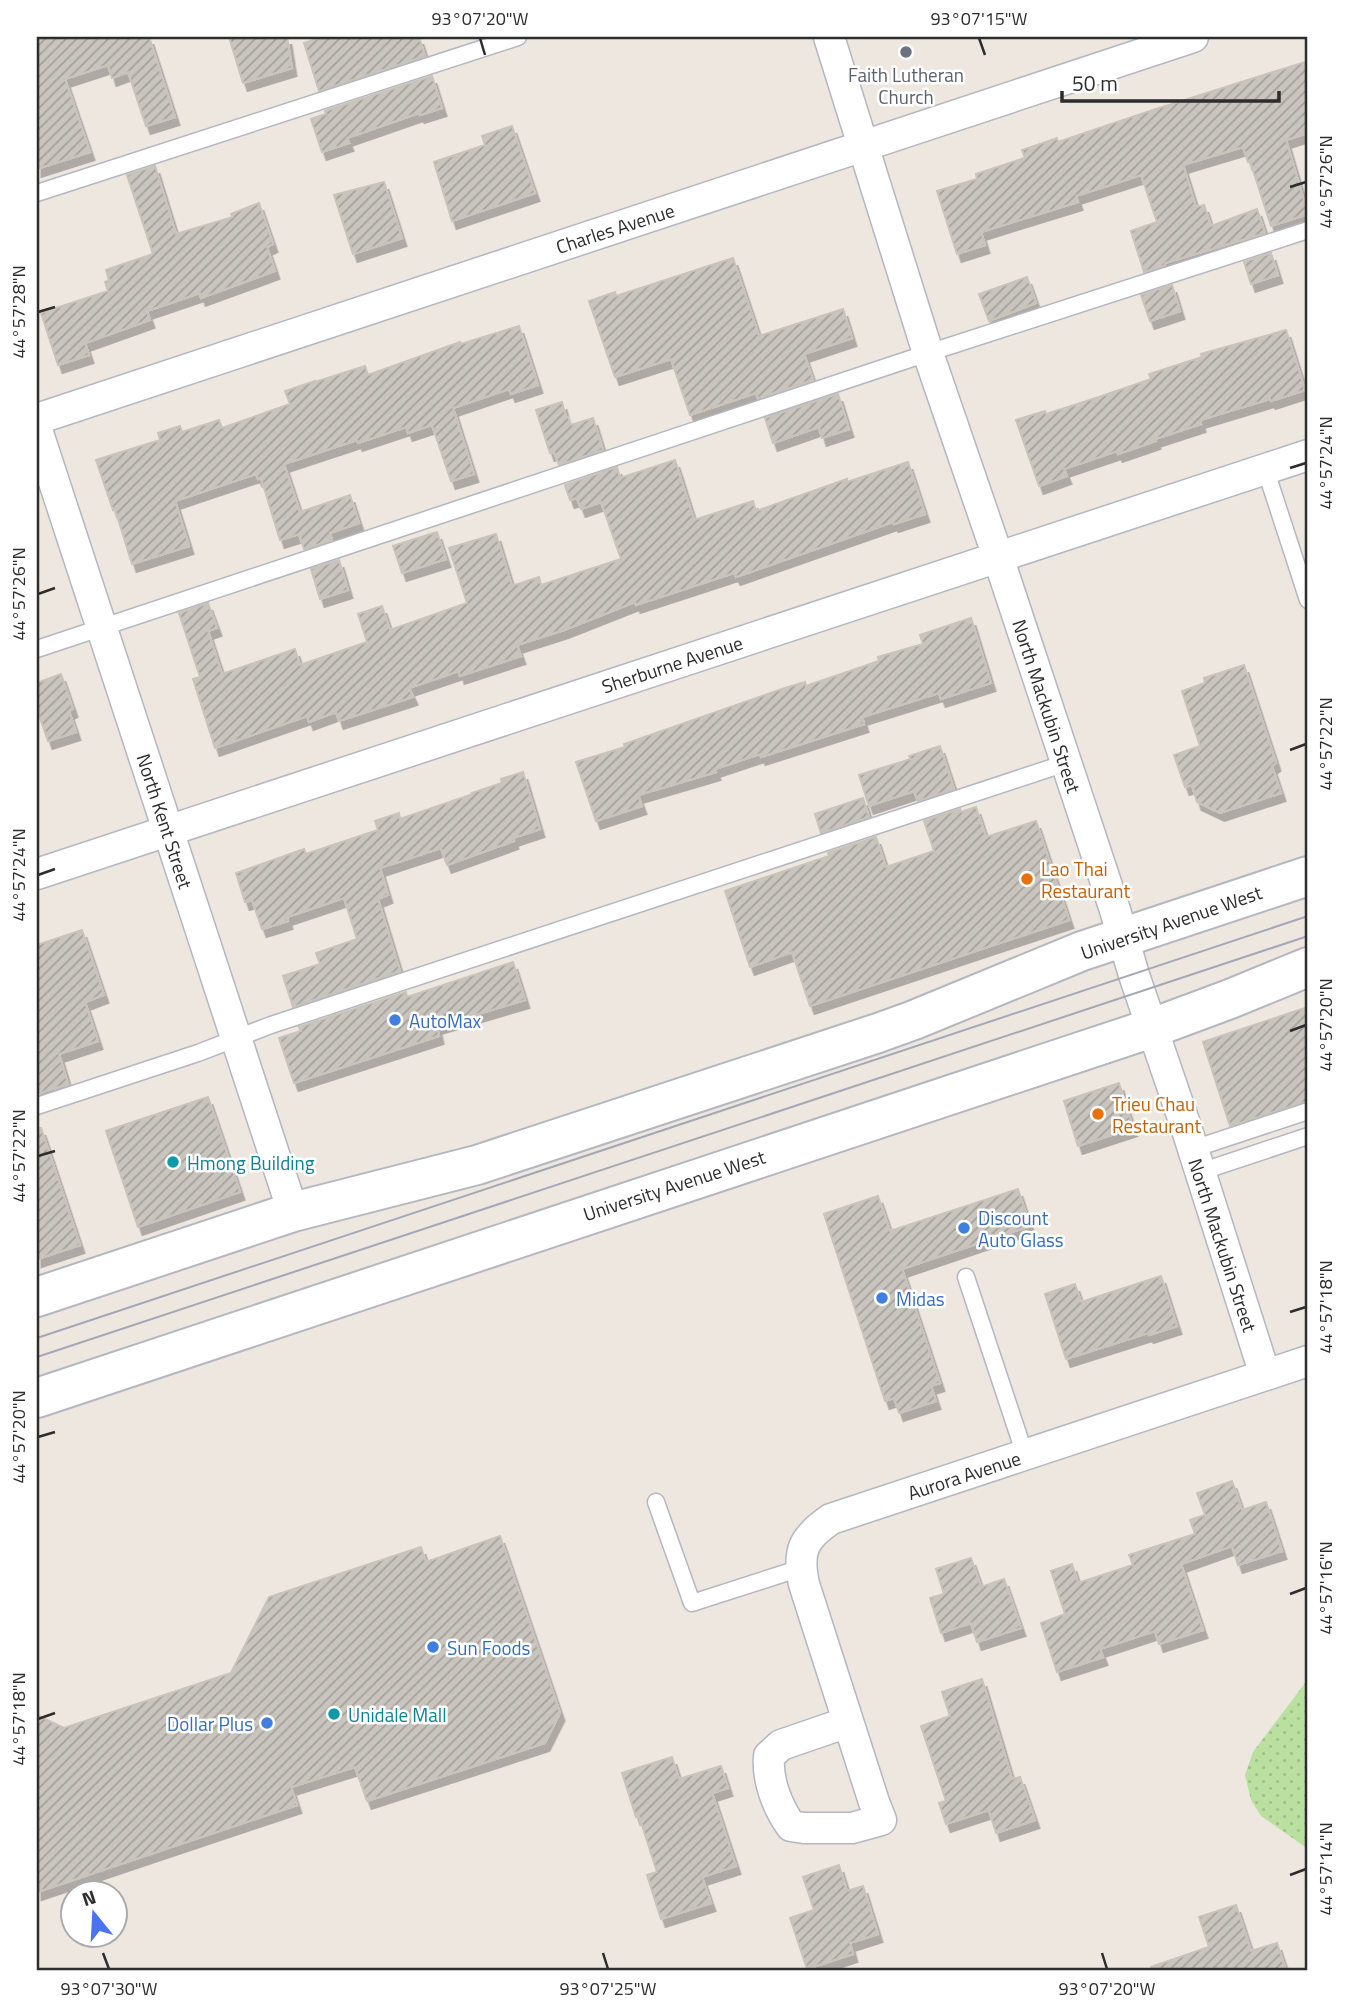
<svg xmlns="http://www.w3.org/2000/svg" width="1345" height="2008" font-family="'Titillium Web',sans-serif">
	<defs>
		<pattern id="park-dots" width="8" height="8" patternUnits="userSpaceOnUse" patternTransform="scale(1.75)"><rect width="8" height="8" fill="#bae0a0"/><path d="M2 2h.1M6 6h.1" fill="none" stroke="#a0c08a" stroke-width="1.8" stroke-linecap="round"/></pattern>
		<pattern id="building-hatch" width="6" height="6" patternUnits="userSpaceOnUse" patternTransform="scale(1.75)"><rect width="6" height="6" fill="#c9c5be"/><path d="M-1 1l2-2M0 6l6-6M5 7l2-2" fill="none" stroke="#a4a09b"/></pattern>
		<filter id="shadow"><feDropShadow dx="4.5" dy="8" stdDeviation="0" flood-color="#0004"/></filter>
	</defs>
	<rect width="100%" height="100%" fill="#ede7e0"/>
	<polygon fill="url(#park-dots)" points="1308,1679 1308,1849 1261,1816 1251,1800 1245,1775 1253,1752"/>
	<g fill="url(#building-hatch)" stroke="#c9c3ba" stroke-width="2" filter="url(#shadow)">
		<polygon points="37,37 149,37 175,117 146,126 128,72 112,78 108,65 65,79 90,152 37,169"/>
		<polygon points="229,37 287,37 292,68 243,83"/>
		<polygon points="323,37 419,37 425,56 319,91 304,43"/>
		<polygon points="1308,61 1308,133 1286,140 1308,214 1271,226 1250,161 1248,162 1243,147 1183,165 1196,207 1204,205 1211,226 1257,209 1265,233 1165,263 1165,265 1144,272 1131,231 1157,222 1141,175 1076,196 1078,202 981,232 985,245 957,254 937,191 977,179 976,174 1025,158 1022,150 1057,138 1058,142 1153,110"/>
		<polygon points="432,76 442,108 420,115 419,113 347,138 349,143 322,152 311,119 326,114 325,111"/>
		<polygon points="512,126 535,193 452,221 434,162 485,145 482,136"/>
		<polygon points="155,166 176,234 233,217 231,214 259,203 273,244 267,247 275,271 201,298 200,293 147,311 150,320 85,343 89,355 58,365 41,313 108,291 105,282 109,280 106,270 153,254 127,175"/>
		<polygon points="384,182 402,238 353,254 334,195"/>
		<polygon points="1271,253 1278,275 1251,284 1244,262"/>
		<polygon points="733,258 759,336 843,309 852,338 804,354 813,380 758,398 756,393 690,415 671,359 615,377 589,301 615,292 616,296"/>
		<polygon points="1027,277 1036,303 989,321 979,294"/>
		<polygon points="1172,285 1180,311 1150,321 1141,295"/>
		<polygon points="519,326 538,385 511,394 509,389 453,408 474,474 451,481 432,425 408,433 406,427 358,443 357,440 284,464 300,512 350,495 359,523 330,533 332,540 304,549 299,534 280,540 261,478 258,479 256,474 175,501 189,546 132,564 115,509 113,510 96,460 160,440 158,433 180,426 182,432 219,420 222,428 290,404 285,391 315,381 315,382 365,366 368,375 460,342 461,344"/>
		<polygon points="1286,330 1305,390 1271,401 1270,399 1200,420 1201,424 1155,439 1156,441 1118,454 1117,451 1064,469 1067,476 1039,486 1016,420 1045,411 1046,414 1099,397 1151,379 1149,374 1202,357 1201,354"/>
		<polygon points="838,394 849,429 822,438 819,427 773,443 765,418"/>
		<polygon points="562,402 566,417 568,417 571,425 593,418 603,450 559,465 554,452 550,453 536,410"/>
		<polygon points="675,460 694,520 753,501 756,511 847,479 847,482 908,462 925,514 894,524 893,522 736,577 734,573 636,605 635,602 564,630 517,645 521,656 460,676 459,671 409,688 413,697 388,705 339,721 336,712 309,722 307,716 215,748 193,679 200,677 179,613 208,603 217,628 208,631 222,674 295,649 300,665 367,642 358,614 382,606 390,630 467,603 449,548 496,534 512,586 539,577 541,585 621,559 601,502 581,509 577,498 570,500 565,485 617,467 620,478"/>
		<polygon points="437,532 446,559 402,573 393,546"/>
		<polygon points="339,560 348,590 320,599 311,569"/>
		<polygon points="971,618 991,683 941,699 939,693 862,717 864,724 761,757 760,754 715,769 716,772 638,795 642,806 596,821 576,762 625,747 624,744 785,688 805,682 806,686 879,661 878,657 923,644 920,635"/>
		<polygon points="1244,665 1276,763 1272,766 1281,793 1220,813 1197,802 1192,785 1185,787 1174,755 1200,746 1182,691 1205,683 1204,678"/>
		<polygon points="61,674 73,709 69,711 76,732 48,741 37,709 37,683"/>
		<polygon points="940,746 954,789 918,801 914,791 869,806 859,775 911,759 909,756"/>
		<polygon points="523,772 540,829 513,838 514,841 447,865 441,848 380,868 388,895 378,899 400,971 293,1007 283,976 320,964 316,953 357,939 344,898 287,917 288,921 262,929 252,900 245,902 236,873 304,849 306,854 378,830 375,821 399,813 400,819 473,794 472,793 502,783 501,779"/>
		<polygon points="863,798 869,817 821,833 815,814"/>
		<polygon points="976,807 986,837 1036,821 1069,920 810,1006 792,952 750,967 725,891 829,856 828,853 876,837 886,867 934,851 924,821 960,809 961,812"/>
		<polygon points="82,930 104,995 85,1002 98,1041 59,1054 68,1084 37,1094 37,945"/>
		<polygon points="513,962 525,1000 437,1026 439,1036 294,1083 279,1038 301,1031 299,1027 406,992 407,997"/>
		<polygon points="1308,1007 1308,1101 1230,1126 1203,1042"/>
		<polygon points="1119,1083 1133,1128 1078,1146 1064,1101"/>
		<polygon points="208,1097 240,1192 138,1227 106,1131"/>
		<polygon points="37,1128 41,1128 80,1245 37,1259"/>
		<polygon points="1018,1189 1030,1226 902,1269 940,1383 931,1386 936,1401 899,1413 894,1398 885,1401 824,1214 878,1196 890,1231"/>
		<polygon points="1161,1276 1177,1326 1149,1335 1148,1333 1066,1359 1045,1294 1075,1284 1081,1302"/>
		<polygon points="1232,1481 1242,1510 1266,1502 1282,1551 1238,1565 1232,1546 1181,1564 1203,1630 1159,1644 1155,1631 1100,1649 1103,1657 1057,1672 1041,1623 1065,1614 1051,1571 1072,1564 1078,1583 1133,1565 1129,1555 1195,1534 1190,1520 1205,1515 1197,1493"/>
		<polygon points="500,1536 560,1713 545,1743 367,1801 355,1767 291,1787 297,1805 37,1892 37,1715 64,1728 231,1673 269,1597 421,1547 426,1562"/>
		<polygon points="971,1558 981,1587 1004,1579 1021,1628 977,1642 971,1623 941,1633 930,1598 944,1594 936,1569"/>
		<polygon points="982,1679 1012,1779 1020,1777 1035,1820 996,1833 989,1810 946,1824 939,1803 946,1801 921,1726 950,1716 942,1692"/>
		<polygon points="672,1757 679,1779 721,1766 728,1788 712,1793 736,1866 702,1877 711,1903 661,1919 647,1875 657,1872 639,1816 636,1817 622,1773"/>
		<polygon points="839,1865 847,1891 863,1886 878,1934 850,1943 853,1954 807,1969 790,1918 814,1910 803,1877"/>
		<polygon points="1236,1905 1251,1951 1277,1943 1286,1971 1152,1971 1151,1967 1209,1947 1199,1917"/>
	</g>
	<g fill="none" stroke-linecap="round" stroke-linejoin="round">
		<defs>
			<g id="lane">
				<polyline points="37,193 518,37"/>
				<polyline points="1265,468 1308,600"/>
				<polyline points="37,649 928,353 1308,230"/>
				<polyline points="37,1106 198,1053 271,1025 1066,763"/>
				<polyline points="1193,1149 1308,1111"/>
				<polyline points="1200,1172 1308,1136"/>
				<polyline points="966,1277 1025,1455"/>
				<polyline points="656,1502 692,1603 801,1568"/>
			</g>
			<g id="street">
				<polyline points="829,37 928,353 998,557 1115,910 1134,975 1186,1127 1265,1375"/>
				<polyline points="37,419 1193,37"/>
				<polyline points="37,430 293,1212"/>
				<polyline points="37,874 1308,455"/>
				<path d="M848,1722L781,1745L769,1756C767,1780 777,1806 791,1826L804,1828H852L881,1820L874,1802L804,1584C797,1551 803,1538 831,1519L1308,1361"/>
			</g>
			<g id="secondary">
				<polyline points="37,1297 293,1212 477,1165 878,1033 914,1020 1082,951 1308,876"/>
				<polyline points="37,1398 1152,1028 1230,999 1308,967"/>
			</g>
		</defs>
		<use href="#lane" stroke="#b4b7bf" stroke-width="19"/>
		<use href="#street" stroke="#b4b7bf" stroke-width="33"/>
		<use href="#secondary" stroke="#b4b7bf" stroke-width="42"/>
		<use href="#lane" stroke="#fff" stroke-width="16"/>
		<use href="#street" stroke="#fff" stroke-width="30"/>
		<use href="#secondary" stroke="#fff" stroke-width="38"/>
		<g stroke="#a3a7b6" stroke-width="2">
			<polyline points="37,1338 1308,916"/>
			<polyline points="37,1357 1308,936"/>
		</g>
	</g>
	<path fill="none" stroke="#2d2d2d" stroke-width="2.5" d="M480,38L485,55M979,38L985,55M1290,187L1306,182M38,312L55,307M1290,468L1306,463M38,594L55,588M1290,750L1306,744M38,875L55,869M1290,1031L1306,1025M38,1156L55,1151M1290,1312L1306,1307M38,1437L55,1432M1290,1594L1306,1588M38,1719L55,1713M1290,1875L1306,1869M103,1953L109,1969M603,1953L608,1969M1102,1953L1107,1969"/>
	<circle fill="#6b7280" stroke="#fff" stroke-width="2.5" cx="906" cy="52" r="7"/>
	<g fill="#e8710a" stroke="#fff" stroke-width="2.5">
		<circle cx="1027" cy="879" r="7"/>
		<circle cx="1098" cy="1114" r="7"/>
	</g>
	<g fill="#3f7fe0" stroke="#fff" stroke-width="2.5">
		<circle cx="395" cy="1020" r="7"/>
		<circle cx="964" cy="1228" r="7"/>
		<circle cx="882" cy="1298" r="7"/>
		<circle cx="433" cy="1647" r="7"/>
		<circle cx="267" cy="1723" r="7"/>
	</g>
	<g fill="#0f9aa8" stroke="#fff" stroke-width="2.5">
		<circle cx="173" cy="1162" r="7"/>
		<circle cx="334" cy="1714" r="7"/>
	</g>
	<g text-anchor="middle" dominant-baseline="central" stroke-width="5" stroke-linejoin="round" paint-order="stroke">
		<g font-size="19" fill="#5b616d" stroke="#fff">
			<text x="906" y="74">Faith Lutheran<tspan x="906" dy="22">Church</tspan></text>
		</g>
		<g font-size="19" fill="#2d2d2d" stroke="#fff">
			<text transform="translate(615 228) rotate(-18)">Charles Avenue</text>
			<text transform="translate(672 664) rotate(-18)">Sherburne Avenue</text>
			<text transform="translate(1047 706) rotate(72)">North Mackubin Street</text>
			<text transform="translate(165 821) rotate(72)">North Kent Street</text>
			<text transform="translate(1171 922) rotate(-19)">University Avenue West</text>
			<text transform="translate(674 1185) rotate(-18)">University Avenue West</text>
			<text transform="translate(1223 1245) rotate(72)">North Mackubin Street</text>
			<text transform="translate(964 1475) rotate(-18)">Aurora Avenue</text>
		</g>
		<g font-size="19" fill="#c56008" stroke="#fff" text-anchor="start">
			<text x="1041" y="868">Lao Thai<tspan x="1041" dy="22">Restaurant</tspan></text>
			<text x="1112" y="1103">Trieu Chau<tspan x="1112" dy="22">Restaurant</tspan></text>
		</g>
		<g font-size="19" fill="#366cbe" stroke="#fff" text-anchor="start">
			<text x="409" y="1020">AutoMax</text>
			<text x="978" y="1217">Discount<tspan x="978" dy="22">Auto Glass</tspan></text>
			<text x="896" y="1298">Midas</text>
			<text x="447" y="1647">Sun Foods</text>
			<text x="253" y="1723" text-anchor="end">Dollar Plus</text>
		</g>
		<g font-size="19" fill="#0d838f" stroke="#fff" text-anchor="start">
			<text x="187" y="1162">Hmong Building</text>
			<text x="348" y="1714">Unidale Mall</text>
		</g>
	</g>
	<rect width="1345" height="2008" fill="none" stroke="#ffffff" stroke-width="77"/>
	<g transform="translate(94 1914) rotate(342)"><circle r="33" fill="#ffffff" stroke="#ababab" stroke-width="2"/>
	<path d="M0-5L12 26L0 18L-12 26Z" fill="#4b72f0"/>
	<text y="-10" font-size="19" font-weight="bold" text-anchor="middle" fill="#2d2d2d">N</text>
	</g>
	<path d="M1062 91v10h217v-10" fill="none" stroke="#2d2d2d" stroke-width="3.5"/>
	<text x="1072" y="91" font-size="21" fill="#2d2d2d" stroke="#ffffff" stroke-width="5" paint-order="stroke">50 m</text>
	<rect x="38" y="38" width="1268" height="1931" fill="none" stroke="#2d2d2d" stroke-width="2.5"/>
	<g font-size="18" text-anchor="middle" fill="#2d2d2d">
		<text x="480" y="25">93°07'20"W</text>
		<text x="979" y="25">93°07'15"W</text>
		<text transform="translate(1326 182) rotate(-90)" y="6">44°57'26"N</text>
		<text transform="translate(19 312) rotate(-90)" y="6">44°57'28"N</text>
		<text transform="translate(1326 463) rotate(-90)" y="6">44°57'24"N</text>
		<text transform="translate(19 594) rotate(-90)" y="6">44°57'26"N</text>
		<text transform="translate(1326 744) rotate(-90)" y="6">44°57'22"N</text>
		<text transform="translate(19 875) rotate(-90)" y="6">44°57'24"N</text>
		<text transform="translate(1326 1025) rotate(-90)" y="6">44°57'20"N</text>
		<text transform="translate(19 1156) rotate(-90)" y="6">44°57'22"N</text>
		<text transform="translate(1326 1307) rotate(-90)" y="6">44°57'18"N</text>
		<text transform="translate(19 1437) rotate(-90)" y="6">44°57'20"N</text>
		<text transform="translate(1326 1588) rotate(-90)" y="6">44°57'16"N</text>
		<text transform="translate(19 1719) rotate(-90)" y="6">44°57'18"N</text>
		<text transform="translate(1326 1869) rotate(-90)" y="6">44°57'14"N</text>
		<text x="109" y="1995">93°07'30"W</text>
		<text x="608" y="1995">93°07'25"W</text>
		<text x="1107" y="1995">93°07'20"W</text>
	</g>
</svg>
